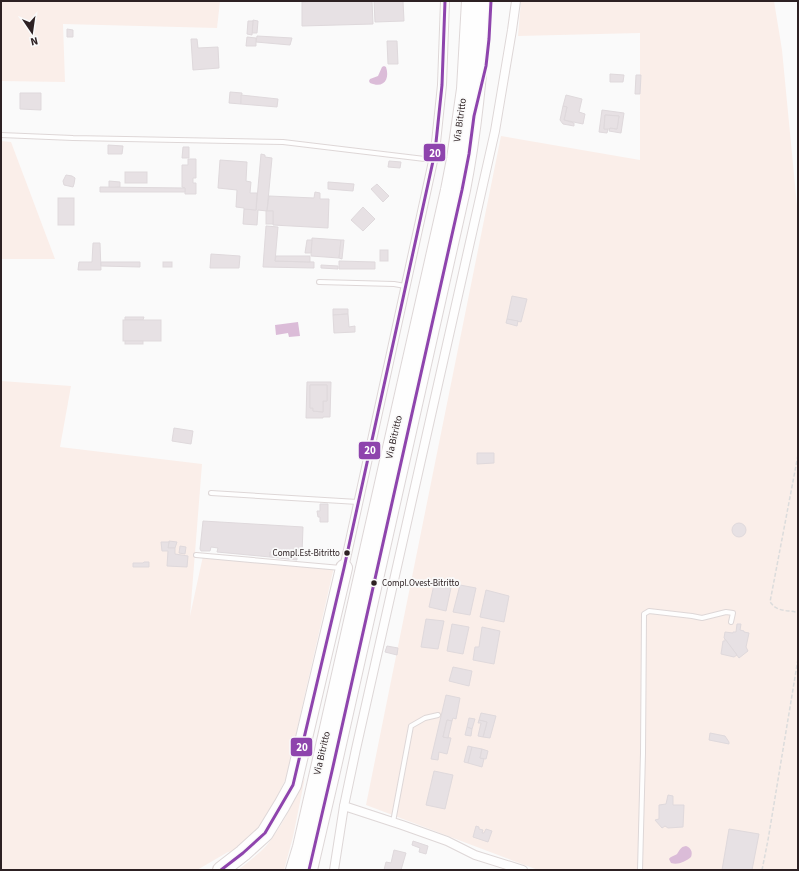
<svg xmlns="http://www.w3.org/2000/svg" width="799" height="871" font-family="'Source Sans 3',sans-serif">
	<rect width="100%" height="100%" fill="#fafafa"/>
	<g fill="#faeee9">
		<polygon points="1,1 220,1 217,28 63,24 65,82 1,81"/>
		<polygon points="521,1 774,1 782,50 798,216 798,870 538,870 366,805 501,136 640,160 640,33 518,36"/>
		<polygon points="1,141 11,142 55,259 1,259"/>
		<polygon points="1,381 71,386 60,447 202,464 190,616 203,556 334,567 302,707 286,778 271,809 256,833 241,850 228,852 197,870 1,870"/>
		<path d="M305,777L293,837L284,870H238C247,863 264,850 270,841C285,821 295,799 305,777Z"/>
	</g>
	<g fill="#dbbcd8">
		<path d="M384,66L386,67C390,79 384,89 370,83L369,81L370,79L378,76L382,67Z"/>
		<polygon points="298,322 300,336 289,337 288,333 276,335 275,325"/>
		<path d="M686,846C691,848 693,852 691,857C685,862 678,865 671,863L669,859C671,856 674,856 677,854C680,850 680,847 686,846Z"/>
	</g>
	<g fill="#e7e1e4" stroke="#dfd9dc" fill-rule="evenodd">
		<polygon points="318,1 372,1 373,24 302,26 302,2"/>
		<polygon points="374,1 403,1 404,21 375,22"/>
		<polygon points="253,20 258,21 257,33 252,33"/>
		<polygon points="248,21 253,21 252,35 247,34"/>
		<polygon points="67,29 73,30 73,37 67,37"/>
		<polygon points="257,36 292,38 290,45 256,42"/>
		<polygon points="247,37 256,38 256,46 246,46"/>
		<polygon points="191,39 197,39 198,48 218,47 219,68 193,70"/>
		<polygon points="387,41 397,41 398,64 388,64"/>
		<polygon points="610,74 624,75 623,82 610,82"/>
		<polygon points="636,75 641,75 640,94 635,94"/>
		<polygon points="230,92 242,93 241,104 229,103"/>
		<polygon points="20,93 41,93 41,110 20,109"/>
		<polygon points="241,95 278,99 277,107 241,104"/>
		<polygon points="566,95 582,99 579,112 585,114 583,124 564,120 567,107 563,106"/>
		<polygon points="563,106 567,107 564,120 574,123 574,126 563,124 560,120"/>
		<polygon points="602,110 624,113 621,133 609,131 610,128 617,129 619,116 605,115 604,129 608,129 607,133 599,132"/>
		<polygon points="605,115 619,116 617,129 610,128 609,129 604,129"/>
		<polygon points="108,145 123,146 122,154 108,154"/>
		<polygon points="183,147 189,147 189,158 182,158"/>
		<polygon points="261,154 265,155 265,157 272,158 267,211 258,210 257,225 243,224 244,209 256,210"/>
		<polygon points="188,159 196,159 196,178 193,178 193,183 196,183 196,194 185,194 185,188 182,187 182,165 188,165"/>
		<polygon points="220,160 247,162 246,181 251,182 250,193 257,193 256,210 244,209 244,208 236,207 237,190 218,188"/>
		<polygon points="389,161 401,162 400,168 388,167"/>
		<rect x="125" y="172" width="22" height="11"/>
		<polygon points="66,175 72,176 75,178 74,184 73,187 64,185 63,181"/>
		<polygon points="109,181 120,182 120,187 109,188"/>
		<polygon points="328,182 354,184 353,191 328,189"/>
		<polygon points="377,184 389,196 383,202 371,189"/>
		<polygon points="100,187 185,188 185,192 100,192"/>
		<polygon points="315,192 320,193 320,199 329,199 328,228 273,225 273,211 267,211 269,196 314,198"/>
		<rect x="58" y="198" width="16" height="27"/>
		<polygon points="363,207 375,219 363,231 351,220"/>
		<rect x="266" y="211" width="7" height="13"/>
		<polygon points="266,226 278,227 275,261 314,262 314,268 263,267"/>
		<polygon points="312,238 341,240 339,258 311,256"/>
		<polygon points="307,240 312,240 311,253 305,253"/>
		<polygon points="341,240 344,240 342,259 339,258"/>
		<polygon points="93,243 100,243 101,270 78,270 79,262 92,262"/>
		<rect x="380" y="250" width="8" height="11"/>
		<polygon points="211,254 240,256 239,268 210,268"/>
		<polygon points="276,256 310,256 310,262 275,261"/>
		<polygon points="339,261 375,262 375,269 339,269"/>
		<polygon points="101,262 140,262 140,267 101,266"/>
		<rect x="163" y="262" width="9" height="5"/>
		<polygon points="321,265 338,266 338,269 321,268"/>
		<polygon points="512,296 527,299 521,322 507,319"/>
		<polygon points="333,309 348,309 348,314 333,315"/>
		<polygon points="348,314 349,327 355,326 355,332 334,333 333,315"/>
		<polygon points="125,317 144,317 143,320 125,320"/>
		<polygon points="507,319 518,321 517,326 506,323"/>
		<rect x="123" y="320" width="38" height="21"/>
		<rect x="125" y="341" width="18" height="3"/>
		<path d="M307,382H331L330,417H323V418H306ZM310,385H327V401H323V412L313,411V408H310Z"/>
		<polygon points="310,385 327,385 327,401 323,401 323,412 313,411 313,408 310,408"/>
		<polygon points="174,428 193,431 191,444 172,441"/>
		<polygon points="477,453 494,453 494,463 477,464"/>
		<polygon points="320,504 328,504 328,522 320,522 320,517 318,517 317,511 320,511"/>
		<polygon points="203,521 303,527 302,554 270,552 270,557 217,552 218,548 211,547 210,551 201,551 200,549"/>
		<circle cx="739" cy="530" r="7"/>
		<polygon points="169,541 177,542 175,548 168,548"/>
		<polygon points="161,542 169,542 168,548 175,548 175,554 188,556 187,567 167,566 168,551 162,551"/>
		<polygon points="180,546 186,547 185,554 179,553"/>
		<polygon points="270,552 297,554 297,560 270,557"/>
		<polygon points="144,562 149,562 149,567 133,567 133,563 143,563"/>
		<polygon points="435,580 452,583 446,611 429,607"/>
		<polygon points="460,585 476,588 470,615 453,612"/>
		<polygon points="486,590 509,596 504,622 480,617"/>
		<polygon points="426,619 444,621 438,649 421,647"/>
		<polygon points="452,624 469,627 463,654 447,651"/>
		<polygon points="737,624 741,624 740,630 744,631 744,632 749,633 746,647 748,651 739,658 725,639 724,638 725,632 733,633 733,632 736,632"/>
		<polygon points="482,627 500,631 494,664 473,660 475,647 479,647"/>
		<polygon points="725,639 737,655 734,657 721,654 723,641 725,641"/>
		<polygon points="387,646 398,648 397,655 385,652"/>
		<polygon points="453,667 472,671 469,686 449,681"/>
		<polygon points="446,695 460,698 456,719 453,718 452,721 447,720 443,737 451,738 447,754 439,752 438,760 431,759"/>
		<polygon points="481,713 496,716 490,738 483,737 487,722 479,720"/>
		<polygon points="469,718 475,719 472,729 467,727"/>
		<polygon points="447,720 452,721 448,738 443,737"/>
		<polygon points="479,720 487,722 483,737 478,736 481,723 478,723"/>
		<polygon points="467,727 472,729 471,736 465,735"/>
		<polygon points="710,733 725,736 729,742 729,744 709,740"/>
		<polygon points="468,746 472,747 468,763 464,762"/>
		<polygon points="472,747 482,749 480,758 484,759 482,767 468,763"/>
		<polygon points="482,749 488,751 486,759 480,758"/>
		<polygon points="434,771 453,775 445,809 426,805"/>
		<polygon points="668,795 673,796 673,805 684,805 683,827 668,828 665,826 662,828 655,820 659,819 659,805 666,804"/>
		<polygon points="476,826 479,827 479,829 483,830 482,833 484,833 486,829 492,831 488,842 473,837"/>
		<polygon points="729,829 759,834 752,870 722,870"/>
		<polygon points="413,841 428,846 426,854 419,852 420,848 412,845"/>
		<polygon points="394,850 406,853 401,870 384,870 386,862 391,863"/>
	</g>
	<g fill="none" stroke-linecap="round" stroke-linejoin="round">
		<defs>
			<g id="lane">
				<polyline points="1,135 73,138 283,142 433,160"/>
				<polyline points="319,282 394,284 405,286"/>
				<polyline points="211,493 358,502"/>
				<polyline points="196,555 341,568"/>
				<polyline points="393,822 411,726 425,718 438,715"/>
				<polyline points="640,870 643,753 644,614 649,611 692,616 702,618 726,612 733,613 731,622"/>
			</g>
			<g id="street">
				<polyline points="344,568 435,152 442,85 445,1"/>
				<polyline points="344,806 402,825 447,841 475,855 523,870"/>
				<polyline points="334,870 344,806 356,749 495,131 512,30 516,1"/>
			</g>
			<g id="highway">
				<polyline points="221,870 243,853 265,833 282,805 293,785 344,568"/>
				<polyline points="294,870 301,847 319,768 449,190 455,159 465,89 470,1"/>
				<path d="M309,870L332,771L462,190C474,128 480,64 483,1"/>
			</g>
		</defs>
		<use href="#lane" stroke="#ded7d7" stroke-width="6"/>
		<use href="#street" stroke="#ded7d7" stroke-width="10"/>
		<use href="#highway" stroke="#ded7d7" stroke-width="18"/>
		<g stroke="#dcdcdc" stroke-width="1.5" stroke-dasharray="4 2" stroke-linecap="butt">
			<path d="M798,455L770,602C772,604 773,606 775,607C782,612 791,610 798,613"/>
			<polyline points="762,870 768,840 798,659"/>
		</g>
		<use href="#lane" stroke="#fefefe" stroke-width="4"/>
		<use href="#street" stroke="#fefefe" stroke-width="8"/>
		<use href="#highway" stroke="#fefefe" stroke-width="16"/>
		<defs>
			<g id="bus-1">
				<polyline points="221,870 243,853 265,833 293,785 344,568 435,152 442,85 445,1"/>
				<polyline points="309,870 332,771 462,190 469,154 474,116 486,66 489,39 491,1"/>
			</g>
		</defs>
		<use href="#bus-1" stroke="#fafafa" stroke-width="6"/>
		<use href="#bus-1" stroke="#8e44ad" stroke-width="3"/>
	</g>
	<g fill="#2d2123" stroke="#fafafa" stroke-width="1.5">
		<circle cx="347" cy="553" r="3.5"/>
		<circle cx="374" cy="583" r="3.5"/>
	</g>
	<g text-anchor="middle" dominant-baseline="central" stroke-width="3.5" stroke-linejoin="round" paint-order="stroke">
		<g font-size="9" fill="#2d2123" stroke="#fafafa" text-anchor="end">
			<text x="340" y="553">Compl.Est-Bitritto</text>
			<text x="382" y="583" text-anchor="start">Compl.Ovest-Bitritto</text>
		</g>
		<g font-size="10" fill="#2d2123" stroke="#fafafa">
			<text transform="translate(460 120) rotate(-82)">Via Bitritto</text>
			<text transform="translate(394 437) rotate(-77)">Via Bitritto</text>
			<text transform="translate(322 753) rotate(-77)">Via Bitritto</text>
		</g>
	</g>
	<g stroke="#fafafa" stroke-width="1.5">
		<rect x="423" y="143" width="23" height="19" rx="4" fill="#8e44ad"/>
		<rect x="358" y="441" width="23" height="19" rx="4" fill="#8e44ad"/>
		<rect x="290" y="737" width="23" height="20" rx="4" fill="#8e44ad"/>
	</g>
	<g font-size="11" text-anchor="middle" font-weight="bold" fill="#fff">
		<text x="435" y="157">20</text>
		<text x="370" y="454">20</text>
		<text x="302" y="751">20</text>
	</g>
	<rect width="799" height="871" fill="none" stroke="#2d2123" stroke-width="4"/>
	<g transform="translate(32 32) rotate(167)" stroke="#fafafa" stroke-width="3" paint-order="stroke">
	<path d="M0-3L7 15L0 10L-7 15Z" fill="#2d2123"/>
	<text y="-6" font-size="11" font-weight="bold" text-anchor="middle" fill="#2d2123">N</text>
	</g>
</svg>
